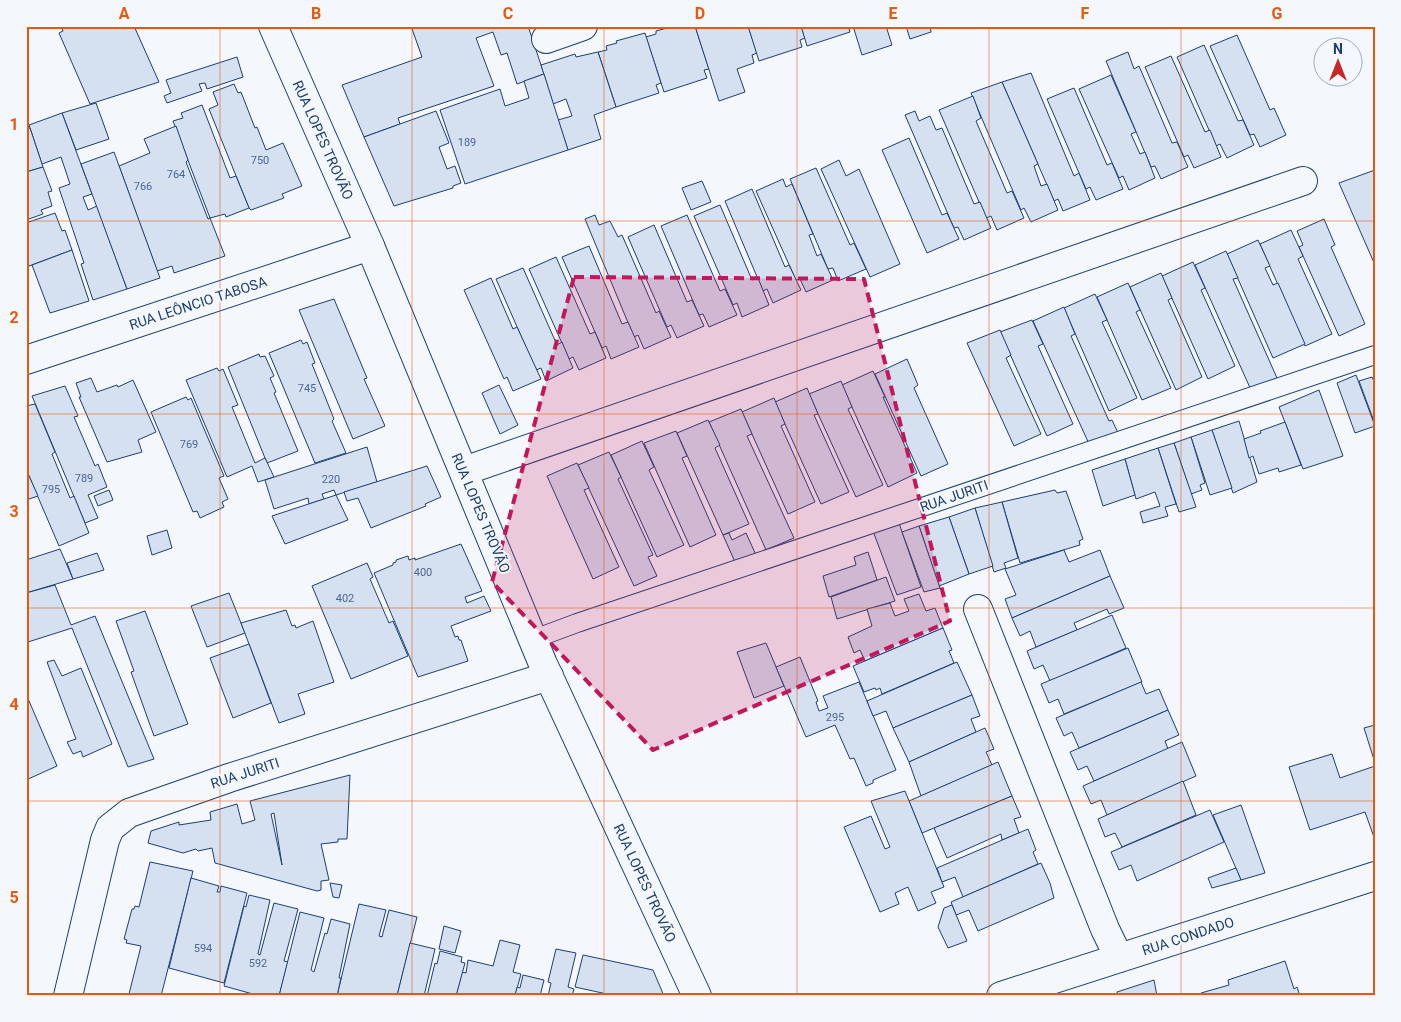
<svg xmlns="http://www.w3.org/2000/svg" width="1401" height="1022" font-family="Roboto,sans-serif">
	<rect width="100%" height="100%" fill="#f4f7fb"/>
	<g fill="#d5e0f0" stroke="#1d3f73" fill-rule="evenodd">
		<polygon points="61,26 134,26 159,82 90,104 59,33 63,31"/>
		<polygon points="411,26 528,26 544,74 517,84 507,53 501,55 493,32 476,38 494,86 398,118 400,124 364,137 342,85 422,57"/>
		<polygon points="667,26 695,26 709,69 704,70 707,78 664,92 646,37 656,34 656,31 667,28"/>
		<polygon points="695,26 748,26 757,53 752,55 754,63 737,69 745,92 719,101"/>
		<polygon points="748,26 801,26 805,38 800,40 802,47 759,61"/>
		<polygon points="801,26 848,26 850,32 807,46"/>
		<polygon points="853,26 886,26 892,45 862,55"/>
		<polygon points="906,26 930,26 931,32 910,39"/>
		<polygon points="645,33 661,83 656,85 659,93 616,107 598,52 607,50 606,46 617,43 616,41"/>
		<polygon points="1237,35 1270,110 1274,108 1286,135 1260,147 1254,134 1250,135 1210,46"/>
		<polygon points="1204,45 1238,121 1243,120 1254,145 1227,158 1220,144 1216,146 1177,57"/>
		<polygon points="598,52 616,107 594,115 601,139 568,150 558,120 572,116 566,99 553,104 541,65 575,54 576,57"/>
		<polygon points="1128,52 1134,69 1139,66 1172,143 1177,142 1188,167 1161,179 1155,166 1151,167 1106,61"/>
		<polygon points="1171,56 1205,132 1210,130 1221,157 1194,168 1188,155 1184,157 1145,67"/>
		<polygon points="237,57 243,77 207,89 205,83 199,84 202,91 167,103 164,96 171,93 166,80"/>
		<polygon points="1031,73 1074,176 1079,173 1090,200 1063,211 1058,199 1054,201 1002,82"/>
		<polygon points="544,74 568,150 465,184 440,110 500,89 505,106 529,98 524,81"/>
		<polygon points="1111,75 1136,132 1131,134 1140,154 1145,152 1155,178 1129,190 1123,176 1119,178 1079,89"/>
		<polygon points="1002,82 1038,164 1034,166 1041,186 1047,184 1058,210 1031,222 1024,208 1021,210 971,93"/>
		<polygon points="234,84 238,93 241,92 255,128 257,127 266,150 283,143 302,186 282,194 284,198 251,210 249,208 209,109 218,105 213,92"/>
		<polygon points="1074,88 1107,165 1112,163 1123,189 1096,200 1090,187 1086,189 1047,99"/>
		<polygon points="973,96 981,118 976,121 1007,193 1012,191 1024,218 997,230 991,216 986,218 939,110"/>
		<polygon points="96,103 109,139 76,150 62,113"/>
		<polygon points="202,105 230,178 236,176 249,208 226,217 225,214 210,218 173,121 183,118 181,113"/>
		<polygon points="436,111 449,143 439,147 447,169 455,166 461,183 453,186 453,188 394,206 364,137"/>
		<polygon points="915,111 919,121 930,116 936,130 942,128 974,204 980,202 991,228 964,240 958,227 954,228 905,115"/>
		<polygon points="62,113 92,194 83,197 88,210 97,206 127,289 93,300 81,264 84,263 59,188 70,184 61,157 42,164 29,125"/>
		<polygon points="176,126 188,160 186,162 208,219 210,218 225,256 174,273 172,266 157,271 119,166 150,153 144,139"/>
		<polygon points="30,128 43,167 26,172 26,129"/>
		<polygon points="909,138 942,215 947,213 959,239 927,253 882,150"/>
		<polygon points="114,152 160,278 127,289 81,164"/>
		<polygon points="839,160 846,176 859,169 900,264 870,277 821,169"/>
		<polygon points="43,167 52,191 48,192 52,206 41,210 43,214 26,220 26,172"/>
		<polygon points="816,168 850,245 854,243 866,269 838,281 833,268 828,269 790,179"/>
		<polygon points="1375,170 1374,189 1375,265 1339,183"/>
		<polygon points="783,179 786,187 792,184 813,234 809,235 817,256 821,254 833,280 806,292 800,279 796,280 756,191"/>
		<polygon points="702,181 711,202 691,210 682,188"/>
		<polygon points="752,189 785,267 789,265 801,290 773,303 767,289 763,291 725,201"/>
		<polygon points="720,205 752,280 758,278 769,305 742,317 737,303 733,305 694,216"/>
		<polygon points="55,213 62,231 65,230 72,250 29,266 26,256 26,223"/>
		<polygon points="595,215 599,225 610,221 618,237 622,235 656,313 659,311 671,337 644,349 638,335 634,337 585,219"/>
		<polygon points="687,215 720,291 725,289 737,315 709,327 703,314 699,315 661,226"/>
		<polygon points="1324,219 1335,245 1331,247 1365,324 1339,336 1299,247 1303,245 1297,231"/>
		<polygon points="654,225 687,302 692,300 704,326 677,338 671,325 667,327 628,237"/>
		<polygon points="1291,230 1303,256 1298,259 1332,334 1305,346 1260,244"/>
		<polygon points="1258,240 1270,266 1265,268 1273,285 1278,283 1305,344 1273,358 1227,254"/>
		<polygon points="589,246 622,324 628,322 639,347 611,359 606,346 602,348 562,257"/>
		<polygon points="72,250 89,301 50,313 32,265"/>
		<polygon points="1226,251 1238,278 1233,279 1277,378 1251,390 1195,265"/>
		<polygon points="556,257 590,334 595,332 606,358 579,370 573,357 569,359 529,269"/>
		<polygon points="1193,262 1205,288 1201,290 1235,366 1208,379 1162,276"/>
		<polygon points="523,268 557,345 562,342 573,368 546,381 541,368 536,370 496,279"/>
		<polygon points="1161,273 1172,298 1168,300 1202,377 1176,390 1130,287"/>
		<polygon points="491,278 513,329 517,327 541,379 513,391 507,377 504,379 464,290"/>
		<polygon points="1128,283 1140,310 1136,312 1171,388 1142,400 1097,297"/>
		<polygon points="1095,294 1107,320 1102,322 1137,398 1109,411 1064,308"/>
		<polygon points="334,299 367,378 364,379 385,426 353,439 299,310"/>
		<polygon points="1064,307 1075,334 1071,336 1109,421 1112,420 1120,437 1090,446 1033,321"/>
		<polygon points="1032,320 1043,344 1038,346 1073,424 1047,436 1000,332"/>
		<polygon points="1000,330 1011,355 1006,358 1041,434 1014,446 967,343"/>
		<polygon points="301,340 303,344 307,342 315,363 312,364 334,419 332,421 346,453 315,463 269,353"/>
		<polygon points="259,354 260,357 265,356 274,376 270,378 276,392 274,393 298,451 267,463 228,367"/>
		<polygon points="907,359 918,385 914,388 948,464 921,476 875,374"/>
		<polygon points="217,368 219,371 223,369 238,405 232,407 255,463 265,458 274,477 258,482 252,466 227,477 186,380"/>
		<polygon points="873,371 885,397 883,397 917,473 888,487 842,385"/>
		<polygon points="1356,375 1375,426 1355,433 1337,383"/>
		<polygon points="1372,377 1375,383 1375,424 1359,381"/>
		<polygon points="91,378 97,392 117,385 118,387 133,380 156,432 138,440 142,452 107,462 79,397 81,397 76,383"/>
		<polygon points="841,381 852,407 848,409 883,485 856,497 809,394"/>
		<polygon points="499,385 518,425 500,434 482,393"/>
		<polygon points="65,386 78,416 74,417 95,466 98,464 107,487 88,495 98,518 85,523 32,396"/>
		<polygon points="807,388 818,414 814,415 849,492 821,504 775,402"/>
		<polygon points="1319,390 1343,456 1303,469 1279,407"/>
		<polygon points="186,397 188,400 191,398 224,476 219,478 228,499 222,502 224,507 200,518 197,511 193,512 151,412"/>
		<polygon points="774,398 785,424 781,426 815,502 788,514 742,412"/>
		<polygon points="35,404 55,452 52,454 70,498 74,496 89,533 59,546 26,469 26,406"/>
		<polygon points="741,409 752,434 747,436 794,538 766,550 709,422"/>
		<polygon points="708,420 720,445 715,448 749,524 723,535 677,433"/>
		<polygon points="1239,421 1257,482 1233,493 1212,430"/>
		<polygon points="1285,422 1301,465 1279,472 1278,468 1259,474 1253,456 1249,458 1244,439 1261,433 1260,431"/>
		<polygon points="1212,430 1232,488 1210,495 1191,437"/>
		<polygon points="676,431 687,456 682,458 716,535 690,547 644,443"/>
		<polygon points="1191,437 1205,483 1200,485 1202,490 1191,494 1174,443"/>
		<polygon points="642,441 654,467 649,470 684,545 657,557 611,455"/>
		<polygon points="1174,443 1196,507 1179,512 1158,448"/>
		<polygon points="367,447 377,482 336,495 334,490 322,494 324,499 309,504 308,498 274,509 265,480"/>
		<polygon points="1158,448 1176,504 1165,507 1168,516 1143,523 1140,512 1160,506 1155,492 1136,499 1125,459"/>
		<polygon points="609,452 621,477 618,479 653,555 648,557 657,576 634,586 578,465"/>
		<polygon points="1125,459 1135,495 1103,506 1092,470"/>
		<polygon points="577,463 589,488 584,490 619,567 593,579 547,476"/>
		<polygon points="427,466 441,497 425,504 426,506 371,528 358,498 347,501 344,492"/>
		<polygon points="26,469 38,496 26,500"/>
		<polygon points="109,490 113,500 98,506 94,496"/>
		<polygon points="1055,490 1057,493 1066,491 1083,539 1079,541 1080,545 1020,563 1002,502"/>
		<polygon points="336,495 348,520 285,544 272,516"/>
		<polygon points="1002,502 1018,558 1004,563 1006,568 994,572 975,508"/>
		<polygon points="975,508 993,566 969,574 949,517"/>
		<polygon points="949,517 969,574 939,586 919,526"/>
		<polygon points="899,523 921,587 897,595 873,531"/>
		<polygon points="919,526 940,588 924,592 902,532"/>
		<polygon points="167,530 172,548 152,555 147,536"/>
		<polygon points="729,533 732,540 746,533 756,555 735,562 723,535"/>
		<polygon points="461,544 482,591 465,597 467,603 484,596 491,611 451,626 455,637 458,636 459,640 461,640 468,661 418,677 374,573 393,565 393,563 396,562 396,560 408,556 409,560 415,558 415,560"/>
		<polygon points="60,549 73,579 26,593 26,560"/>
		<polygon points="1064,550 1069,562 1100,550 1110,576 1012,618 1005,599 1016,595 1005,569"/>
		<polygon points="868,552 877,580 829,597 823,576 856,565 854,557"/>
		<polygon points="97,553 104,570 73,579 67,563"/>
		<polygon points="367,563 373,577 370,579 389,623 393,621 408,656 351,679 312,586"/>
		<polygon points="1110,576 1124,608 1109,614 1107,609 1074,623 1077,630 1036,647 1030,631 1020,636 1012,618"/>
		<polygon points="886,577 895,601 837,619 831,597"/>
		<polygon points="55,585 71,625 95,616 154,759 128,767 72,628 28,642 26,635 26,593"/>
		<polygon points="229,593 245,633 207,647 191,606"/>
		<polygon points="919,594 926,611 935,608 943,628 865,661 860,650 854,653 848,637 872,626 867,609 890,603 895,616 909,611 904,599"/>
		<polygon points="286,610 292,626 295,625 296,628 313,621 334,682 298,694 305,714 279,723 241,623"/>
		<polygon points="145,611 188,724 154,736 131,672 134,671 116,621"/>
		<polygon points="1112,615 1126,648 1050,681 1043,665 1034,669 1027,651"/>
		<polygon points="943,628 952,650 949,651 954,663 882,694 880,688 876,690 875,688 864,692 853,666"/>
		<polygon points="766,643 784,686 754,698 737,652"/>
		<polygon points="249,644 271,703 233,718 210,658"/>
		<polygon points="1128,648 1142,682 1064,714 1058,699 1049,703 1041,684"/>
		<polygon points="800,657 818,701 816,702 819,711 828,708 823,696 859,682 896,770 873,780 873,783 866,786 854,758 850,759 835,725 806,737 776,667"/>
		<polygon points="54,660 62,676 81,668 112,744 83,757 81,751 73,754 67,742 76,739 47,662"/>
		<polygon points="957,662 972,695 893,728 886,711 873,716 867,701"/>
		<polygon points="1141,682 1146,694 1159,689 1168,710 1079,748 1072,732 1064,736 1056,718"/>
		<polygon points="26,694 57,766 26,780"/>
		<polygon points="972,695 980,716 971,719 976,732 909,762 893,728"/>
		<polygon points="1168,710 1179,735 1165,741 1168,749 1094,781 1087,766 1078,770 1070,752"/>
		<polygon points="1375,725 1375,763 1364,728"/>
		<polygon points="985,728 994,749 986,752 992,765 921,796 909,762"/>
		<polygon points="1182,742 1196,776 1107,815 1101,800 1091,804 1083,786"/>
		<polygon points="1332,754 1340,778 1375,766 1375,840 1365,812 1310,830 1289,767"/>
		<polygon points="998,762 1012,796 922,833 909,801"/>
		<path d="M350,775L347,839H338V842L321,844L329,880L321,881V890L317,891L215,863L212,848L198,851L196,849L183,853L148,843L151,831L179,822V825L211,820L210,812L237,804L242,824L255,820L250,801ZM274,813L282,865L271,814Z"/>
		<polygon points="1183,781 1196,815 1122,847 1115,833 1105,837 1098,819"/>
		<polygon points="905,791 944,887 931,892 936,903 918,911 908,887 895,893 899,904 880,912 844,827 871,816 885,849 890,847 871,801"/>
		<polygon points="1012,796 1021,817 1014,819 1019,833 1002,840 1001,834 947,858 934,828"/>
		<polygon points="1241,805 1265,873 1241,880 1213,815"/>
		<polygon points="1210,810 1224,842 1137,881 1131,865 1119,870 1111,852"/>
		<polygon points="1028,829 1036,850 1033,852 1038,864 963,897 955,877 942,882 937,868"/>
		<polygon points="150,862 193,871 161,996 135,996 129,994 141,946 126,943 127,940 124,939 132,909 134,909 135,906 139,907"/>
		<polygon points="1041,863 1050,883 1054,898 978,931 969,910 956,915 951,902"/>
		<polygon points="1236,868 1241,880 1212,888 1208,878"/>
		<polygon points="191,878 219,886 217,892 220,892 221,886 247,893 224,983 169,968"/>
		<polygon points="330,883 342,885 339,898 333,897"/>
		<polygon points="249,895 270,900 258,954 260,955 274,903 298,909 284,961 288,962 279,996 260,996 224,986 244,906 246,907"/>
		<polygon points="359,904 386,910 379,936 382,937 389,910 417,917 397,996 337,996"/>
		<polygon points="952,905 967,941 948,948 938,927 944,908"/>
		<polygon points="300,912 324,918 311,970 314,972 325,933 327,934 331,919 350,924 339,978 341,978 337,996 279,996"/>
		<polygon points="444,926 461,931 455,953 439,949"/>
		<polygon points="500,940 520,945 513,972 521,974 515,996 456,996 462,972 466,973 468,960 493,966"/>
		<polygon points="410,943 435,949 424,996 397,996"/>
		<polygon points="556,949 576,953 568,987 574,989 572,996 548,996 551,983 548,982"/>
		<polygon points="440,951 462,957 461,962 465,963 456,996 427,996 435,963 437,964"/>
		<polygon points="583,955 653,970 664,996 616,996 575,987"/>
		<polygon points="1285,961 1294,989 1297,987 1300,996 1202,996 1201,993 1229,985 1228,980"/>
		<polygon points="523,975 544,980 540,996 515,996 517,987 520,988"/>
		<polygon points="1154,980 1157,996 1118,996 1117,992"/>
	</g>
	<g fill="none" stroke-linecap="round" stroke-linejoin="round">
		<defs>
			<polyline id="lane" points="534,639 577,623 1375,355"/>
			<g id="street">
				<polyline points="273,26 370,246 543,664 697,996"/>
				<polyline points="546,39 583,26"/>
				<polyline points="26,360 370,246"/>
				<polyline points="464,471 1303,181"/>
				<polyline points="978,609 1105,929 1119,958"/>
				<polyline points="68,996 105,840 110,828 129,813 229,778 549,676"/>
				<polyline points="1001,996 1375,876"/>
			</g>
		</defs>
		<use href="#lane" stroke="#1d3f73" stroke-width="20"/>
		<use href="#street" stroke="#1d3f73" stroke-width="30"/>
		<use href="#lane" stroke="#f4f7fb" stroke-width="18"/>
		<use href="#street" stroke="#f4f7fb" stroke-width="28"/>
	</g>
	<path fill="#c2185b" fill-opacity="0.2" stroke="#c2185b" stroke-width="4" stroke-dasharray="10 6" stroke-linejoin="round" d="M574,277L864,279L950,621L653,750L492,582Z"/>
	<path fill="none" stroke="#e8590c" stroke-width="1" stroke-opacity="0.55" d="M220,26V996M412,26V996M604,26V996M797,26V996M989,26V996M1181,26V996M26,221H1375M26,414H1375M26,608H1375M26,801H1375"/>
	<g text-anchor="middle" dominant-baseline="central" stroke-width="4" stroke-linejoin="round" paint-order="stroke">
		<g font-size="11" fill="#4b6792">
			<text x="467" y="142">189</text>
			<text x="260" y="160">750</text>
			<text x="176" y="174">764</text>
			<text x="143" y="186">766</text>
			<text x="307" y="388">745</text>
			<text x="189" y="444">769</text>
			<text x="84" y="478">789</text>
			<text x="331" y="479">220</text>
			<text x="51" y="489">795</text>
			<text x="423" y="572">400</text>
			<text x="345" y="598">402</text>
			<text x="835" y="717">295</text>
			<text x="203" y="948">594</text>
			<text x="258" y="963">592</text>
		</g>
		<g font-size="14" fill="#1d3f73" stroke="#f4f7fb">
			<text transform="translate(323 140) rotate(66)">RUA LOPES TROVÃO</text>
			<text transform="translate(198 303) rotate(-18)">RUA LEÔNCIO TABOSA</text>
			<text transform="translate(954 496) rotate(-19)">RUA JURITI</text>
			<text transform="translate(481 513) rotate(67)">RUA LOPES TROVÃO</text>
			<text transform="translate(245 773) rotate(-18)">RUA JURITI</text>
			<text transform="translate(645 883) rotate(65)">RUA LOPES TROVÃO</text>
			<text transform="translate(1188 936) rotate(-18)">RUA CONDADO</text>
		</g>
	</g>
	<rect width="1401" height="1022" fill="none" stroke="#f4f7fb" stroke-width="55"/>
	<g transform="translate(1338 62)"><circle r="24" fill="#f4f7fb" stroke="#9eadc5"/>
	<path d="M0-4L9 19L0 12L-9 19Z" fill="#c62828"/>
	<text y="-8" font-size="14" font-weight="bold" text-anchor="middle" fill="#1d3f73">N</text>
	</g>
	<rect x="28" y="28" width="1346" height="966" fill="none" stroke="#e8590c" stroke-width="2"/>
	<g font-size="16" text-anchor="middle" font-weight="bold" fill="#e8590c">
		<text x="124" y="19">A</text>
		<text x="316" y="19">B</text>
		<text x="508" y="19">C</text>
		<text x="700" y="19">D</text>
		<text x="893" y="19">E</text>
		<text x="1085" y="19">F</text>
		<text x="1277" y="19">G</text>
		<text x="14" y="130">1</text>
		<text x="14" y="323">2</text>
		<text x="14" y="517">3</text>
		<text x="14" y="710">4</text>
		<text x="14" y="903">5</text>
	</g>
</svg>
